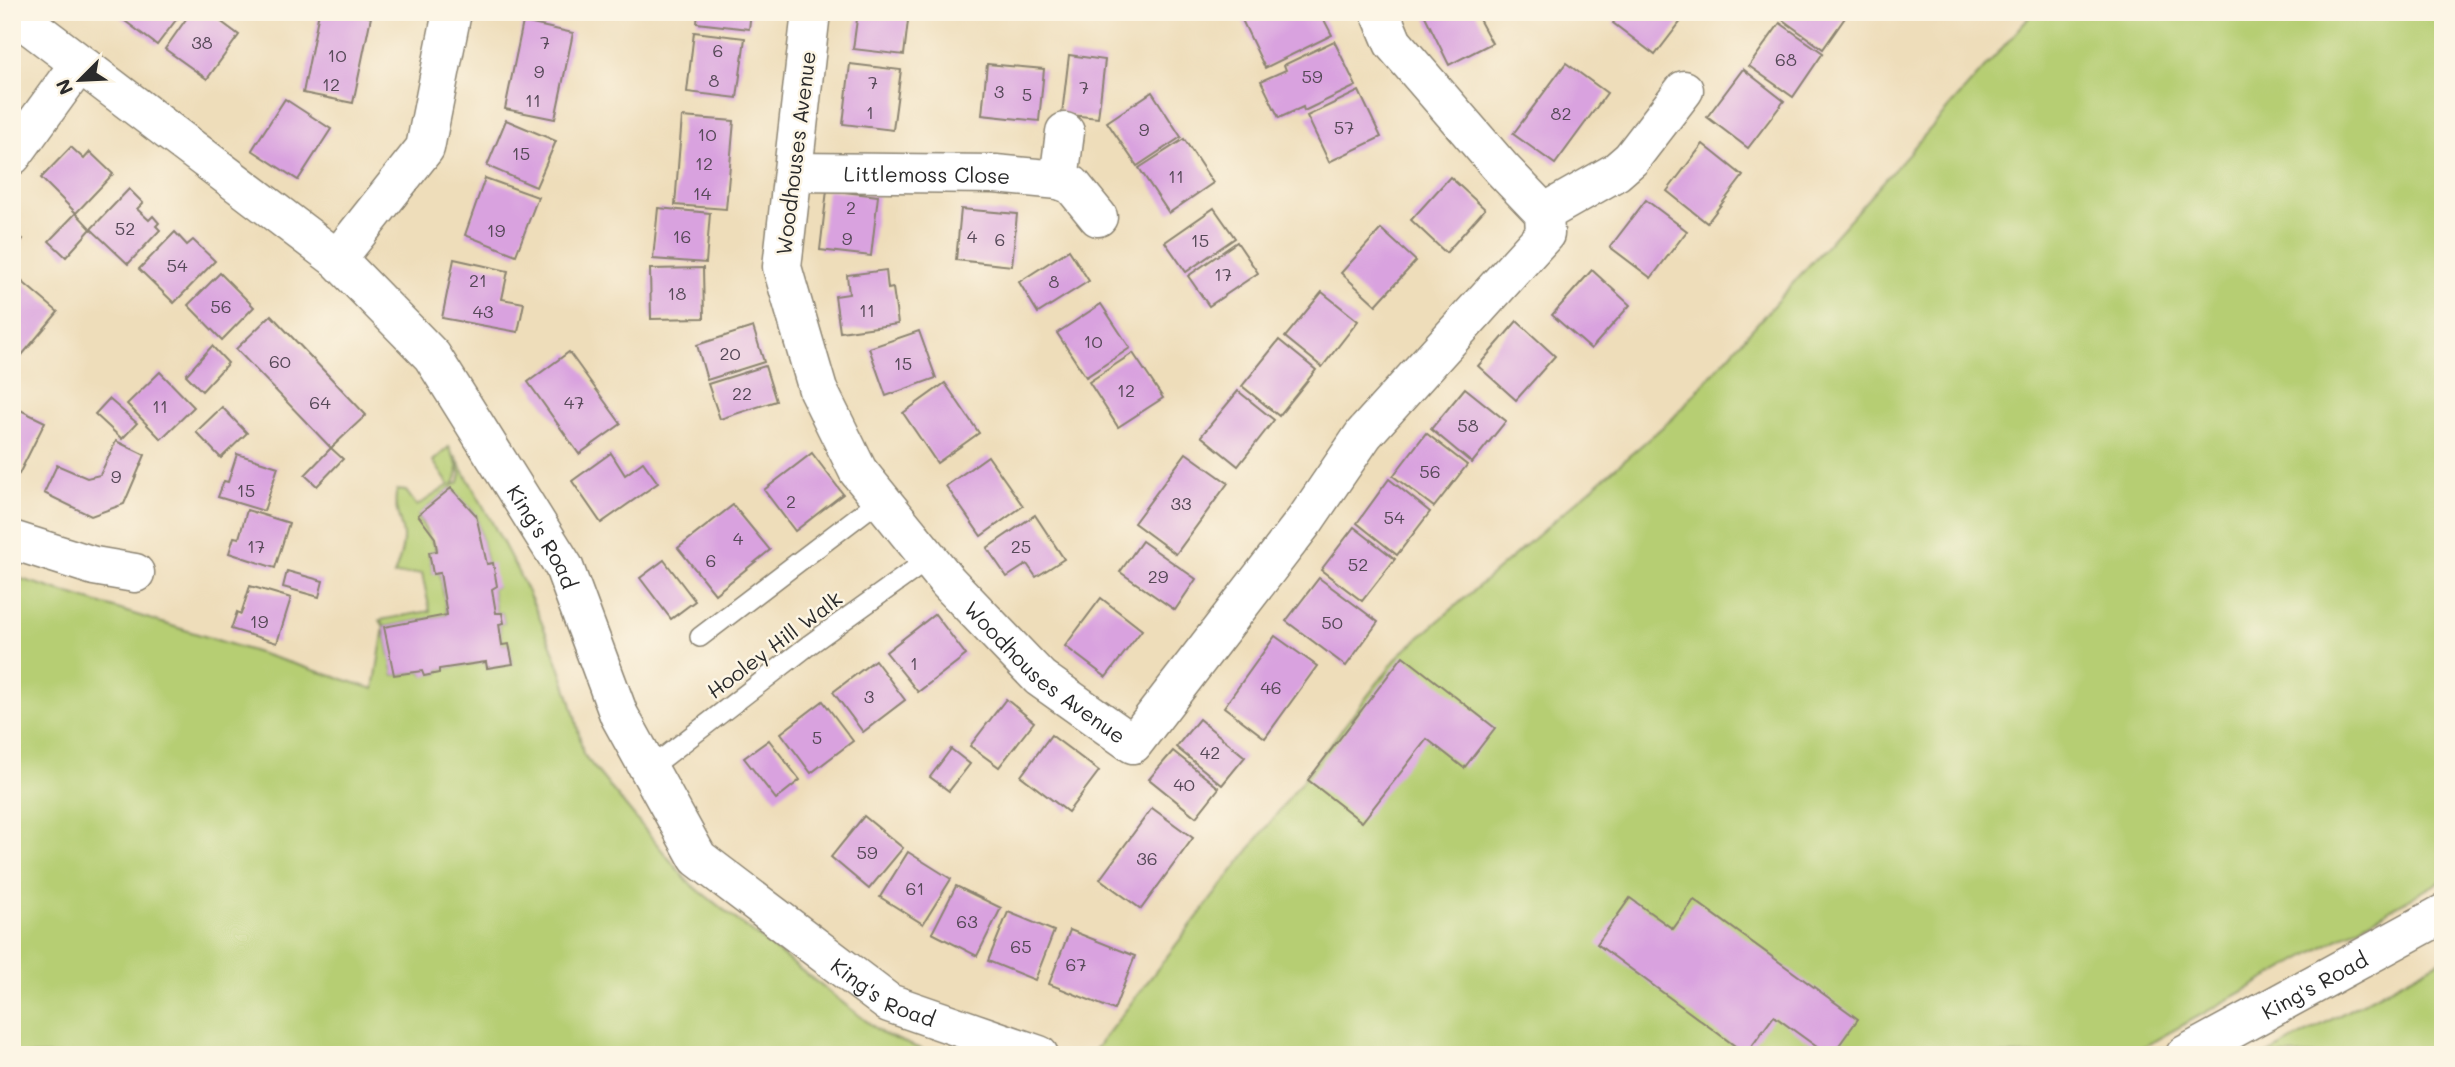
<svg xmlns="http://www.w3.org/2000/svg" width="2455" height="1067" font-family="Mali,sans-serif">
	<rect width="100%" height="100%" fill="#fcf5e5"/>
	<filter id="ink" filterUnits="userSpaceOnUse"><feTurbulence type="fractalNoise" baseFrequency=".0143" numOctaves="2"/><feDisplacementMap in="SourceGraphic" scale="14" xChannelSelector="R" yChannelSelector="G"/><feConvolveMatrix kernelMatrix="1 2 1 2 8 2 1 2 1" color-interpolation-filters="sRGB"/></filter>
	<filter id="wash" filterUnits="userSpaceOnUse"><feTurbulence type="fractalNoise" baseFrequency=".00686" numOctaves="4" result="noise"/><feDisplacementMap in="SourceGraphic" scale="28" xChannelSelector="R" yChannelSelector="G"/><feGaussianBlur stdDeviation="1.57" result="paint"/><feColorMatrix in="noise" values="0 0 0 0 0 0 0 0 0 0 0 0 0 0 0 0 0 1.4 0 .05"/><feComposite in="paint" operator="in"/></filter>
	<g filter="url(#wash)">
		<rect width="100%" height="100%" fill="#eeddba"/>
		<g fill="#b6ce73" stroke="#707c4f" stroke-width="2" fill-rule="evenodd">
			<polygon points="2034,12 2443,12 2443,880 2129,1055 1115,1055 1095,1050 1399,655 1674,417"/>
			<path d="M449,447C456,463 463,470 452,486L459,482L461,474L455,456C506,545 566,653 583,754L688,882L883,1034L936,1055H12V576L374,689L384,627L380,620L430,611L422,573L394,575C398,563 404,549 403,536C401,519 392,507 397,490L406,491L417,506L449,485L433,461ZM451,488L476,515L487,564L496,586L492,589L496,613H502L504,623L499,624L502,645L509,644L513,664L487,668L486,662L439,669V673L424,675L422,671L394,675L384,627L447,615L440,573H433L429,553L437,551L418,516Z"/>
			<polygon points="2443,959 2443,1055 2266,1055"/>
		</g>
		<g id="blocks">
			<g fill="#d9a2df">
				<polygon points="113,12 182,12 157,45"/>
				<polygon points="191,12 208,12 239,35 207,79 165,49"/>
				<polygon points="319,12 348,12 371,17 353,103 303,93"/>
				<polygon points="698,12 751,12 749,29 697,23"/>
				<polygon points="858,12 909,12 904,55 853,49"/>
				<polygon points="1258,12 1320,12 1332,35 1265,68 1242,20"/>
				<polygon points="1423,12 1475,12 1492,43 1449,65"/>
				<polygon points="1621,12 1688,12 1655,55 1613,23"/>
				<polygon points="1784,12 1849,12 1823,49 1780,18"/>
				<polygon points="523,22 573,33 555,119 505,109"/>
				<polygon points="1780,23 1823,53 1793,97 1749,66"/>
				<polygon points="694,32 745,38 737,98 687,92"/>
				<polygon points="1334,41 1356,86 1304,111 1303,107 1279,118 1261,81 1286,70 1284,65"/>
				<polygon points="1069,55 1105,60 1098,118 1062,114"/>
				<polygon points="1566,63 1607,93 1555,164 1513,134"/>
				<polygon points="850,64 901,70 893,130 843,124"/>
				<polygon points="987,64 1044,69 1039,121 982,115"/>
				<polygon points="1743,69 1784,101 1748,148 1707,117"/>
				<polygon points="1359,91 1381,137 1329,162 1307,116"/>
				<polygon points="1152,92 1181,137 1137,166 1107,122"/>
				<polygon points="285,99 331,129 298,180 252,150"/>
				<polygon points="682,117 734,121 726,209 675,205"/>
				<polygon points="506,120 556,141 536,187 487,166"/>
				<polygon points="1184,139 1213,183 1169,213 1139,168"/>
				<polygon points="1703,144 1743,176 1707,223 1667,191"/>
				<polygon points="71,147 84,159 90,152 113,174 76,213 41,178"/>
				<polygon points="1450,177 1485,209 1446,253 1411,220"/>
				<polygon points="485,178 538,197 516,255 465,235"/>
				<polygon points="129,189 143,203 137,209 149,220 153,216 159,223 156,226 160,230 128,264 91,229"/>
				<polygon points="827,190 878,196 871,256 820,250"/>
				<polygon points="1646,200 1687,231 1651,278 1610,247"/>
				<polygon points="658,208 710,213 706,263 653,259"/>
				<polygon points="1214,208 1235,238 1186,272 1165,242"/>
				<polygon points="961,209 1017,214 1012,266 956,260"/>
				<polygon points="76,213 91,229 66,257 49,241"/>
				<polygon points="1381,229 1416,261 1376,305 1341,273"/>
				<polygon points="12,232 23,239 12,254"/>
				<polygon points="175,232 187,245 193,240 215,261 174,303 139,269"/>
				<polygon points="1237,242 1258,273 1209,306 1188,276"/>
				<polygon points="1069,250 1089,281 1038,313 1019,282"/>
				<polygon points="454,259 508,271 502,299 524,303 518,332 442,318"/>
				<polygon points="703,268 704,318 651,319 650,269"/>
				<polygon points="886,270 888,289 893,288 898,324 840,332 835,296 849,294 847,275"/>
				<polygon points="1592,270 1630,305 1591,349 1552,315"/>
				<polygon points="12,273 58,312 22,355 16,350 12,355"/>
				<polygon points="220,273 254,307 222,340 188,305"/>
				<polygon points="1322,292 1358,321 1322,367 1285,337"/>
				<polygon points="1101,304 1130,348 1086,377 1057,333"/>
				<polygon points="271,315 366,415 331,448 236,349"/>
				<polygon points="1517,321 1555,356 1516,400 1478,366"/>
				<polygon points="753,327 764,362 707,380 697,345"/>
				<polygon points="919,331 936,378 886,396 869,348"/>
				<polygon points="1279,340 1316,370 1279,416 1242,386"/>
				<polygon points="212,346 228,363 202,391 186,375"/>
				<polygon points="569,352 621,424 579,454 528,382"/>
				<polygon points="1133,353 1163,398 1118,427 1089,382"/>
				<polygon points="765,366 776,401 720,419 708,384"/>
				<polygon points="160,372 194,407 161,439 127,404"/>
				<polygon points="945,383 979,433 937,463 903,413"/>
				<polygon points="1465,388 1506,421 1472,463 1431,429"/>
				<polygon points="1238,391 1274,420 1238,466 1201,436"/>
				<polygon points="109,399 137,423 122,439 95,414"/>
				<polygon points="12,406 45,422 19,474 12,470"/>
				<polygon points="222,407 247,433 221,458 196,432"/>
				<polygon points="1426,433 1467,465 1434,507 1393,476"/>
				<polygon points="116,441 145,455 124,504 91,516 44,493 57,465 87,478 100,475"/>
				<polygon points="331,448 343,459 317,486 305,475"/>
				<polygon points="611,453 625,475 643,462 658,483 601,523 572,481"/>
				<polygon points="812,453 843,494 795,531 764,490"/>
				<polygon points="1186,453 1228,483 1176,554 1134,523"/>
				<polygon points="237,454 278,467 264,511 218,497 224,481 228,482"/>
				<polygon points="988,456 1023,506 981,536 946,486"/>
				<polygon points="1389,479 1430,512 1397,555 1357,523"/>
				<polygon points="451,488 476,515 487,564 493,563 497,586 492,589 496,613 502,613 504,623 499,624 502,645 509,644 513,664 487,668 486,662 439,669 439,673 424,676 422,671 394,675 384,627 447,615 440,573 433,574 429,552 437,551 435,538 418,515"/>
				<polygon points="733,505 770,550 715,594 678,548"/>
				<polygon points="247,510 289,523 275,568 229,553 234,537 239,538"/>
				<polygon points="1035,515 1064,559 1036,577 1027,564 1007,577 987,548"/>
				<polygon points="1354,527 1395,559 1362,601 1321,570"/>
				<polygon points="1142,541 1196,579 1175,610 1120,572"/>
				<polygon points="664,560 695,601 671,619 640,578"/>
				<polygon points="287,571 323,581 319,597 283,587"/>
				<polygon points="1319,578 1378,622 1346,666 1286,621"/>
				<polygon points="250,586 291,598 277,643 231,629 237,612 241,614"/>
				<polygon points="1101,598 1142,630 1106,677 1065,646"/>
				<polygon points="935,614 966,655 918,692 886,652"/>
				<polygon points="1275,636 1317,666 1265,738 1224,707"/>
				<polygon points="1403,656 1495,728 1464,768 1427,739 1362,822 1308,780"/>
				<polygon points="875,660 905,700 863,732 833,692"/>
				<polygon points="1006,699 1034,722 999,767 970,746"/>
				<polygon points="823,701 853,741 811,773 781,733"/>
				<polygon points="1199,719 1245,757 1222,785 1176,747"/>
				<polygon points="1051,735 1099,771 1068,812 1021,776"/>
				<polygon points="769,740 800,780 776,799 744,758"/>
				<polygon points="951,749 970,764 949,791 930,777"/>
				<polygon points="1173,751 1219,788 1196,817 1149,779"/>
				<polygon points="1152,808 1193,838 1141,909 1100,879"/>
				<polygon points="864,816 903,848 869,889 831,857"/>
				<polygon points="908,852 951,879 923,924 880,897"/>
				<polygon points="956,886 1001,908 977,956 932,933"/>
				<polygon points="1630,898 1673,929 1694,900 1858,1019 1832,1055 1828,1055 1774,1016 1746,1054 1597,944"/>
				<polygon points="1008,912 1054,931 1035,980 988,961"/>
				<polygon points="1070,930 1135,956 1114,1010 1049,984"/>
			</g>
		</g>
	</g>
	<g filter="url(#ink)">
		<use href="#blocks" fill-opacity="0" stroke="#8c8472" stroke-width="2"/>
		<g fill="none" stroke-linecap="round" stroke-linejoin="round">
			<defs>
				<g id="lane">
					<polyline points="700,637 881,499"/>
					<polyline points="649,769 809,645 929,559"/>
				</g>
				<g id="street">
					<path id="s1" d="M12,12L337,259L432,356L564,567L619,715L698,858L889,1003L1039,1055"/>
					<path id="s2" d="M811,12L782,267L818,390L858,471L948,582L1040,678L1133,744L1306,519L1364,434L1545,234L1544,213L1501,168L1393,43L1380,12"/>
					<polyline points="1065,132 1059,180 1072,185 1098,217"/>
					<polyline points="12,156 79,64"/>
					<path id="s3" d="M794,172L995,174L1059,180"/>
					<polyline points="1544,213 1616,172 1631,159 1684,90"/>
					<polyline points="337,259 425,148 452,12"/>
					<polyline points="12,540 94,566 135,573"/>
					<path id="s4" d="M2185,1055L2443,914"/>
				</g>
			</defs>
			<use href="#lane" stroke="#8c8472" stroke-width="22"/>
			<use href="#street" stroke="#8c8472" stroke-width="41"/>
			<use href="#lane" stroke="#fff" stroke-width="19"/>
			<use href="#street" stroke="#fff" stroke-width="38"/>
		</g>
	</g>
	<g text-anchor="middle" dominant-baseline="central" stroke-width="5" stroke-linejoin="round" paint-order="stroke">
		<g font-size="18" fill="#564958">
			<text x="202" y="42">38</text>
			<text x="545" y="42">7</text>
			<text x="718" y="50">6</text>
			<text x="337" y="55">10</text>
			<text x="1786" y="59">68</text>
			<text x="539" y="71">9</text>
			<text x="1312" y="76">59</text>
			<text x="714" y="80">8</text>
			<text x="873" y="82">7</text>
			<text x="331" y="84">12</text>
			<text x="1084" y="87">7</text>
			<text x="999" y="91">3</text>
			<text x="1027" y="94">5</text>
			<text x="533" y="100">11</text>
			<text x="870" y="112">1</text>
			<text x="1561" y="113">82</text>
			<text x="1344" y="127">57</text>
			<text x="1144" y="129">9</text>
			<text x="707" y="134">10</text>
			<text x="521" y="153">15</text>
			<text x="704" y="163">12</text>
			<text x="1176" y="176">11</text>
			<text x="702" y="193">14</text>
			<text x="851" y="207">2</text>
			<text x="125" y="228">52</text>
			<text x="496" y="230">19</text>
			<text x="682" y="236">16</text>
			<text x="972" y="236">4</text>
			<text x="847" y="238">9</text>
			<text x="1000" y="239">6</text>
			<text x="1200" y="240">15</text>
			<text x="177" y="265">54</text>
			<text x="1223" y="274">17</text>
			<text x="478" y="280">21</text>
			<text x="1054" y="281">8</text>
			<text x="677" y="293">18</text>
			<text x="221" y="306">56</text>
			<text x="867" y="310">11</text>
			<text x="483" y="311">43</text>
			<text x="1093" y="341">10</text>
			<text x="730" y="353">20</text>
			<text x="280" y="361">60</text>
			<text x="903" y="363">15</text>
			<text x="1126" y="390">12</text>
			<text x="742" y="393">22</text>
			<text x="320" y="402">64</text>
			<text x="574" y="402">47</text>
			<text x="160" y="406">11</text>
			<text x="1468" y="425">58</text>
			<text x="1430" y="471">56</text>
			<text x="116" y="476">9</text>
			<text x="246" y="490">15</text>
			<text x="791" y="501">2</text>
			<text x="1181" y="503">33</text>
			<text x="1394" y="517">54</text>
			<text x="738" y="538">4</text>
			<text x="256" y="546">17</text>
			<text x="1021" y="546">25</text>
			<text x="711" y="560">6</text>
			<text x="1358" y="564">52</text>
			<text x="1158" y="576">29</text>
			<text x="259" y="621">19</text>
			<text x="1332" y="622">50</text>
			<text x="914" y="663">1</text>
			<text x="1271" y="687">46</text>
			<text x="869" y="696">3</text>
			<text x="817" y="737">5</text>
			<text x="1210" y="752">42</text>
			<text x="1184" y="784">40</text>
			<text x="867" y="852">59</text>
			<text x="1147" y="858">36</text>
			<text x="915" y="888">61</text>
			<text x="967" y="921">63</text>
			<text x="1021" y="946">65</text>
			<text x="1076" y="964">67</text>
		</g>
		<g font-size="21" fill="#2b2b2b" stroke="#fcf5e5">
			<text transform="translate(795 153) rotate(-83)">Woodhouses Avenue</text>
			<text stroke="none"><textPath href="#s3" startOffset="133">Littlemoss Close</textPath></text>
			<text stroke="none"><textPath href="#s1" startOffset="756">King's Road</textPath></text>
			<text transform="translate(774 644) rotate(-37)">Hooley Hill Walk</text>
			<text stroke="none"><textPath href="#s2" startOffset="751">Woodhouses Avenue</textPath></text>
			<text stroke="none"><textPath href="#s4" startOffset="147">King's Road</textPath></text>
			<text stroke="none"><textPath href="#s1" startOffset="1344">King's Road</textPath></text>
		</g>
	</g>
	<rect width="2455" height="1067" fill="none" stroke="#fcf5e5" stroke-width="42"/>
	<g transform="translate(80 80) rotate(246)" stroke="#fcf5e5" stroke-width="5" paint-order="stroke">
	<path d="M0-5L12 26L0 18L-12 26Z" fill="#2b2b2b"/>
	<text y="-10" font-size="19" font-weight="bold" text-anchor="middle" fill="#2b2b2b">N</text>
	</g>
</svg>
